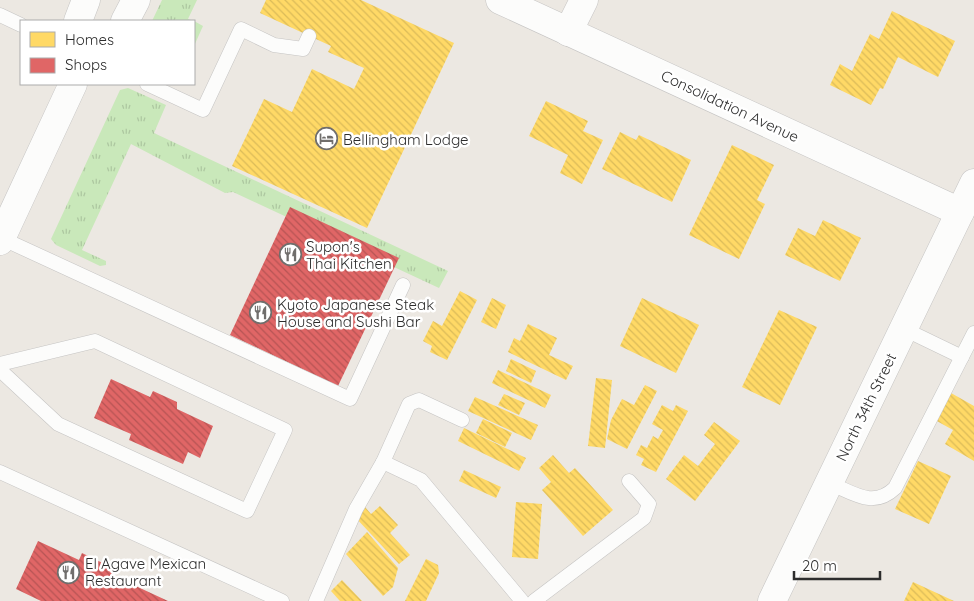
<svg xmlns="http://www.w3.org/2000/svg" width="974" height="601" font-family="Quicksand,sans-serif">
	<defs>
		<pattern id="grass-tufts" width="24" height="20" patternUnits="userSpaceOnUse" patternTransform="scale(1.25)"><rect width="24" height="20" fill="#c9e8ba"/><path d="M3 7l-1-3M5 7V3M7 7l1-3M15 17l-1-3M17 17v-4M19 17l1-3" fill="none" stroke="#adc7a0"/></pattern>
		<pattern id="homes-back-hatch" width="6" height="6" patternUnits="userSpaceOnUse" patternTransform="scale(1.25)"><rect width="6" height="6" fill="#ffd966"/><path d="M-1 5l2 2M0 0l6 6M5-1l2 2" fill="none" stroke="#dbbb59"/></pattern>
		<pattern id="shops-back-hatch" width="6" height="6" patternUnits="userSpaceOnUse" patternTransform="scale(1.25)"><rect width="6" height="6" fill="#e06666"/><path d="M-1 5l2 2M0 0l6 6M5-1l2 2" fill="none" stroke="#b65454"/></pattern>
	</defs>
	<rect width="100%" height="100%" fill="#ece8e2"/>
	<g fill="url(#grass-tufts)">
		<polygon points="162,0 197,0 188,19 194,21 152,21"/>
		<polygon points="194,21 203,26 194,46"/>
		<polygon points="128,88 166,105 154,133 448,271 439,288 233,192 225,193 131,144 82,250 106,261 106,265 100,266 56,245 51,239 120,90"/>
	</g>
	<g fill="url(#homes-back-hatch)">
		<polygon points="266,0 361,0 454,43 367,228 232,166 264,99 292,112 312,69 354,89 364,68 328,52 331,46 260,13"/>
		<polygon points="892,11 955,41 938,77 898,57 883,89 880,88 871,105 830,85 840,64 852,71 870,34 879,39"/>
		<polygon points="546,101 588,121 583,131 603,140 582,184 560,173 568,155 529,136"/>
		<polygon points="620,132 636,140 639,135 691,160 672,202 602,169"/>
		<polygon points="732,145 774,165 757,200 765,204 739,259 689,235"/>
		<polygon points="823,220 861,238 840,281 785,255 798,228 815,236"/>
		<polygon points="460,291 477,300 447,360 430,352 432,346 423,341 433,321 442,326"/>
		<polygon points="492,298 506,305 496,329 481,322"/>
		<polygon points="642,298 699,325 676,373 620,346"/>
		<polygon points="779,310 817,327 780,405 742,387"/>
		<polygon points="528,324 557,338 549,355 573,366 566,380 508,352 514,338 520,341"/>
		<polygon points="511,359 536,371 531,383 506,371"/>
		<polygon points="498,370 551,395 545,408 492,383"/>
		<polygon points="596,378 612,380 605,448 588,446"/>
		<polygon points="645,385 657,391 627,449 607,439 611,420 622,399 634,405"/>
		<polygon points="951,393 974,406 974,461 945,444 953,430 935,420"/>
		<polygon points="504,394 525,403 519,415 498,405"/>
		<polygon points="475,397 538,425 531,440 468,411"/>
		<polygon points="662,405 673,411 676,405 688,411 656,472 641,465 644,459 636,455 641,445 647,448 653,436 658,439 663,430 652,424"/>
		<polygon points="483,419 512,433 505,447 476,433"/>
		<polygon points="714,422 740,441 695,501 666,479 684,455 698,466 715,444 704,435"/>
		<polygon points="464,428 526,458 519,471 458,441"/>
		<polygon points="553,455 569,473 575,468 613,510 583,536 542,490 551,482 539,468"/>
		<polygon points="918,461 951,476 929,524 895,509"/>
		<polygon points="464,470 501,487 496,498 459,481"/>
		<polygon points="516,502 542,504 538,559 512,557"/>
		<polygon points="380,506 398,525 390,533 410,555 399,564 355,517 365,507 371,514"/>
		<polygon points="367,532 398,568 393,587 383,596 346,554"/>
		<polygon points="426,559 438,565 439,573 426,601 405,601"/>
		<polygon points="342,580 362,601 340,601 331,591"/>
		<polygon points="913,582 954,601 904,601"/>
	</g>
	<g fill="url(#shops-back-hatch)">
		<polygon points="290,207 399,258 338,386 230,335"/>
		<polygon points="111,379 150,397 153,391 177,402 177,409 213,426 200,458 188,452 183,464 129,440 131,434 94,418"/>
		<polygon points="38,541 79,560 82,553 115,569 112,575 168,601 41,601 16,589"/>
	</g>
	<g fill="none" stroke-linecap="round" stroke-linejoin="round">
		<defs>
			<g id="lane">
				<polyline points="0,15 21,25"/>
				<polyline points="147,84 203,110 241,29 274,45 303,49 309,36"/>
				<polyline points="1,238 350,399 403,285"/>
				<polyline points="904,329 962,357"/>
				<polyline points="0,364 95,341 285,430 247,511 58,424 0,370"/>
				<polyline points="383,462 421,480 522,601"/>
				<polyline points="0,472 282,601"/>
				<path d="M829,483C854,493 873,509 895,488L974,333"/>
				<polyline points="316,601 356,509 383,462 409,404 419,400 462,420"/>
				<polyline points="534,601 644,518 649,504 629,481"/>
			</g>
			<g id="street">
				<polyline points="500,0 960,212"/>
				<polyline points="568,32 584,0"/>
				<polyline points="772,601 974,183"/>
			</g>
			<g id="secondary">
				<polyline points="78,21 86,0"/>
				<polyline points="125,21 136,0"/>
				<polyline points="0,241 73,84"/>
			</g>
		</defs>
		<use href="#lane" stroke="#c5c4c3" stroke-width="15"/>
		<use href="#street" stroke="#c5c4c3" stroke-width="29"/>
		<use href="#secondary" stroke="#c5c4c3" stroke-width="29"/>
		<use href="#lane" stroke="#fcfcfb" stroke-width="14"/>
		<use href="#street" stroke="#fcfcfb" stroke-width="28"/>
		<use href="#secondary" stroke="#fcfcfb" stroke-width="28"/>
	</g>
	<defs>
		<symbol id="hotel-ring" viewBox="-11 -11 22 22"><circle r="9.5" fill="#fff" stroke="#706e6c" stroke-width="1.5"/><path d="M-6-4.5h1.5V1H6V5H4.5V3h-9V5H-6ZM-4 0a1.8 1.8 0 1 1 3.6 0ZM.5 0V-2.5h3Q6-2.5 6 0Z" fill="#706e6c"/></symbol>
		<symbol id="restaurant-ring" viewBox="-11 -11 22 22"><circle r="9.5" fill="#fff" stroke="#706e6c" stroke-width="1.5"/><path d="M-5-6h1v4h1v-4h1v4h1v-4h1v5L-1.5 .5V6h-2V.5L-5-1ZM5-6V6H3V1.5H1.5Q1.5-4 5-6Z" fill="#706e6c"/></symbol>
	</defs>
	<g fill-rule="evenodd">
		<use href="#hotel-ring" x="314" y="126" width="25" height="25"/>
		<use href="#restaurant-ring" x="278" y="242" width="25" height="25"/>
		<use href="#restaurant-ring" x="248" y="300" width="25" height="25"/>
		<use href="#restaurant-ring" x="56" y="560" width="25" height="25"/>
	</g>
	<g text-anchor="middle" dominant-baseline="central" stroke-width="5" stroke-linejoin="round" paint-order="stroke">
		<g font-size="15" fill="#2d2d2d" stroke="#fff">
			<text transform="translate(730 106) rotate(25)">Consolidation Avenue</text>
			<text transform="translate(866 407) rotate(-64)">North 34th Street</text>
		</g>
		<g font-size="15" fill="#2d2d2d" stroke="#fff" text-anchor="start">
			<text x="343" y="139">Bellingham Lodge</text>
			<text x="306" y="246">Supon's<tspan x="306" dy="17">Thai Kitchen</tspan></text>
			<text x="277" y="304">Kyoto Japanese Steak<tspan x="277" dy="17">House and Sushi Bar</tspan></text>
			<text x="85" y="563">El Agave Mexican<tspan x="85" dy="17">Restaurant</tspan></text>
		</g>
	</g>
	<rect x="20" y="20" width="175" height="65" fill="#ffffff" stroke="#ababab"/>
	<rect x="30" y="32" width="25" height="15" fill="#ffd966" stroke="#ababab"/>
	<text x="65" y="45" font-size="15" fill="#2d2d2d">Homes</text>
	<rect x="30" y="58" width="25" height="15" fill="#e06666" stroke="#ababab"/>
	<text x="65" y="70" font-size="15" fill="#2d2d2d">Shops</text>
	<path d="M794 571v8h86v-8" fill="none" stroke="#2d2d2d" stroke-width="2.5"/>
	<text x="802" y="571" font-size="15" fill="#2d2d2d" stroke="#ffffff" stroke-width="4" paint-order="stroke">20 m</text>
</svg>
